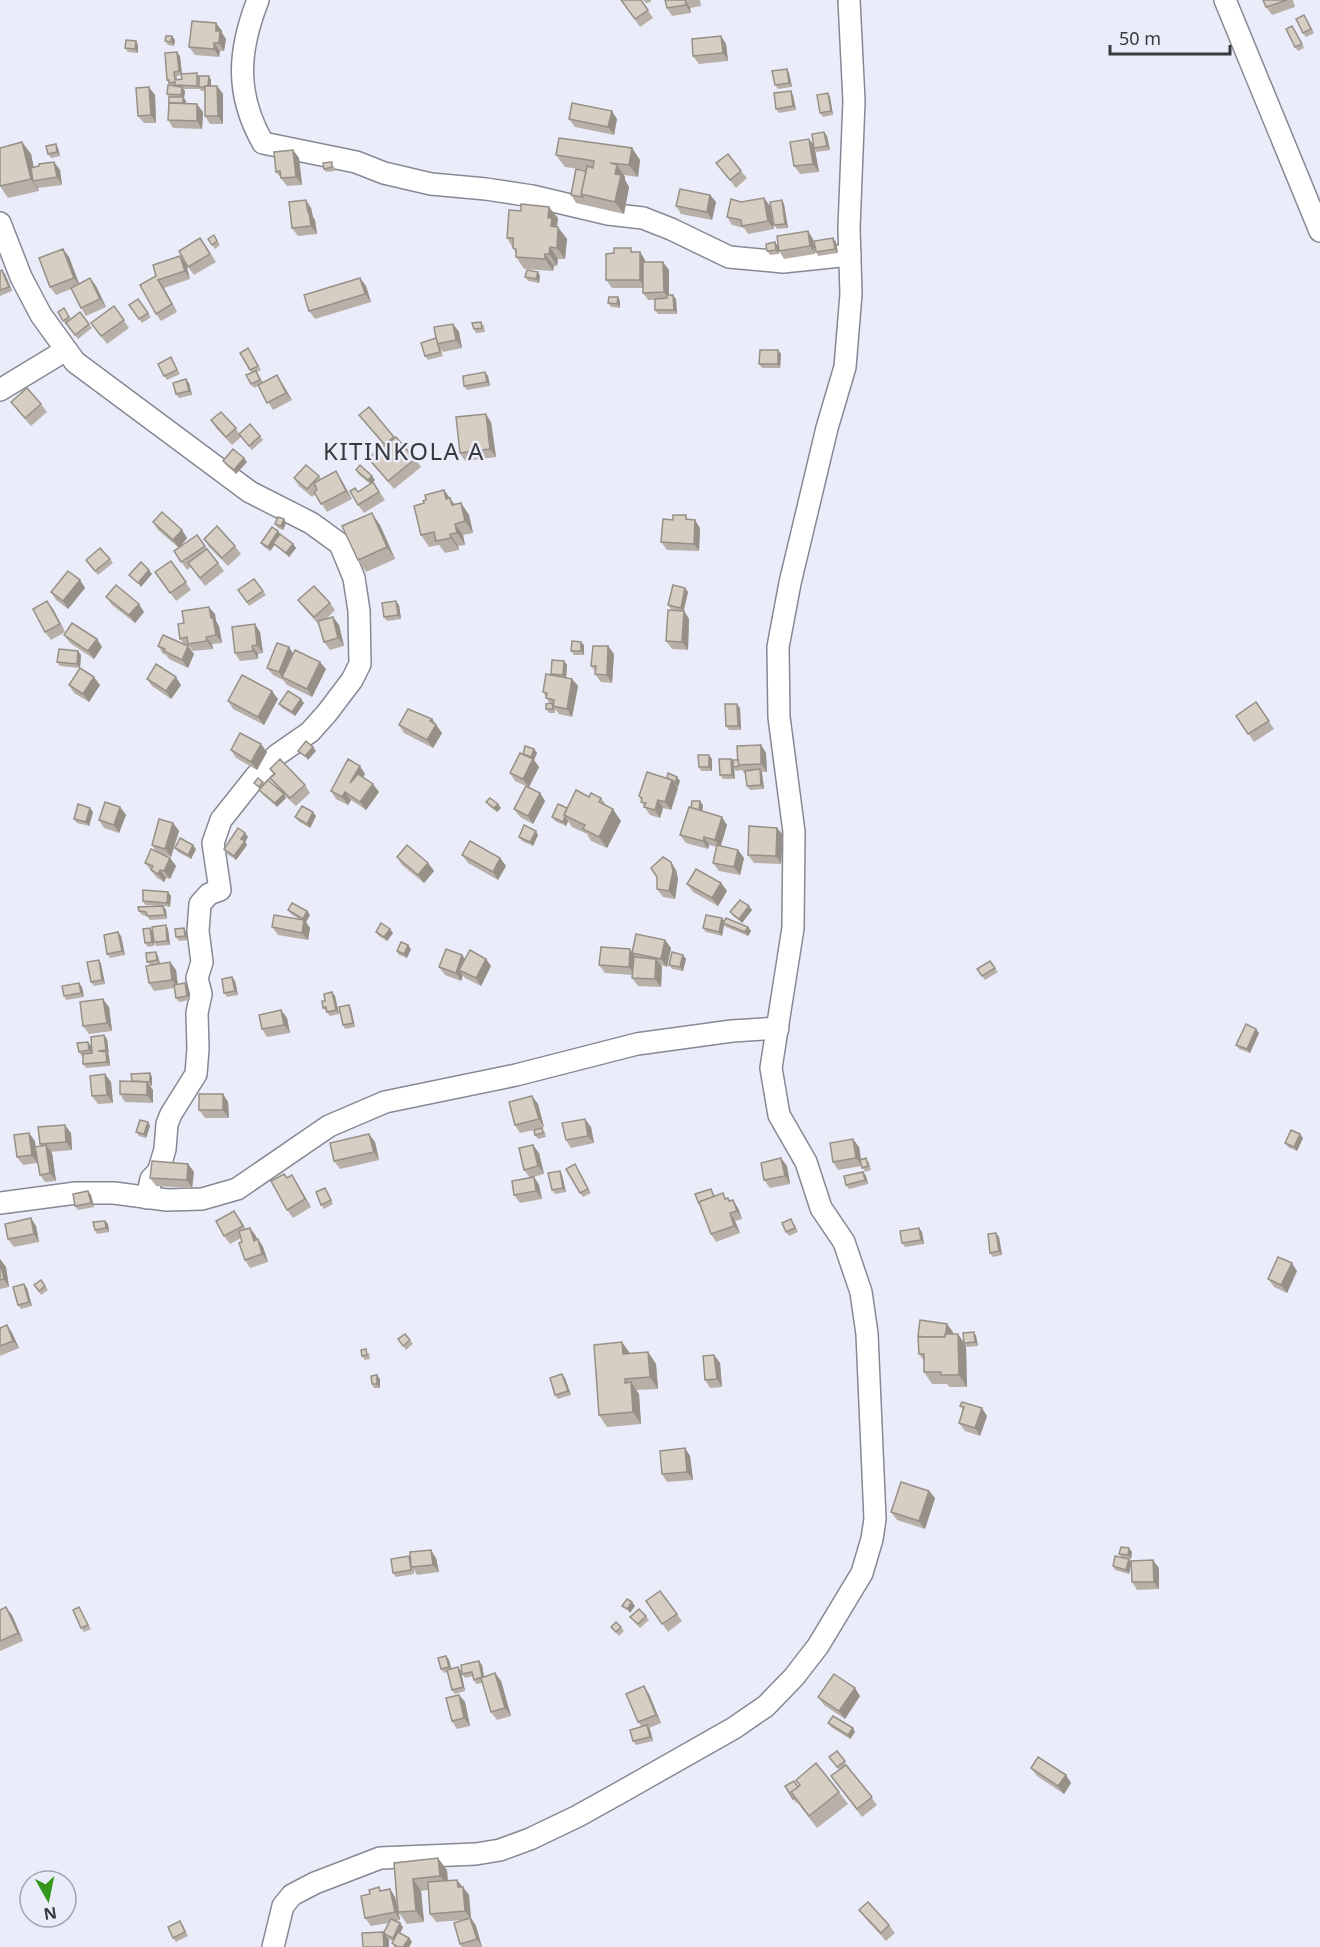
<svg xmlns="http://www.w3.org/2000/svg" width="1320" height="1947" font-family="'Noto Sans',sans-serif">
	<rect width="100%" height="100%" fill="#eaedf9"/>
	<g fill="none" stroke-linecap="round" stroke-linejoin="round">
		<defs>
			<g id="minor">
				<path d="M258,0C238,51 235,94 263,143L356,162L384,173L431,184L486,189L532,196L608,214L643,218L671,229L729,257L783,262L850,255"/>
				<polyline points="1225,0 1320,231"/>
				<polyline points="0,223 21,277 41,315 75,362 250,492 311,523 340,544 354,578 359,611 360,664 352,680 327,713 310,732 277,755 256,776 221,820 213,843 220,890 209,894 200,904 198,931 202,962 197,978 201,994 197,1013 198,1049 196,1074 171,1114 167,1124 165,1149 161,1163 158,1172 151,1179 147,1198"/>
				<polyline points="0,390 66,350"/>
				<polyline points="0,1203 76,1193 114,1193 167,1200 202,1199 237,1189 329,1126 385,1102 516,1075 637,1044 732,1031 778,1028"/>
				<polyline points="273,1947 283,1906 292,1895 315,1883 380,1858 476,1854 500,1850 530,1839 578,1816 630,1787 734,1728 766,1706 794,1677 818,1646 862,1573 872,1539 875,1519 867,1334 861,1292 844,1242 821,1208 806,1162 779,1115 771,1068 793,928 794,832 779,717 778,647 790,583 827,428 845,367 851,294 849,228 854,101 849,0"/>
			</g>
		</defs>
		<use href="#minor" stroke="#868994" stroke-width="24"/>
		<use href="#minor" stroke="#fff" stroke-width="21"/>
	</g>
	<g fill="#b8b0a8" fill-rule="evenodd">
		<polygon points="621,0 641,0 653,18 640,27"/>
		<polygon points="643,0 651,0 651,2 646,3"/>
		<polygon points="665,0 700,0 701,6 690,8 691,13 672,16 667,8"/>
		<polygon points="1263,0 1293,0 1295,7 1272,15 1266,7"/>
		<polygon points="1307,19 1314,33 1306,37 1303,33"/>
		<polygon points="216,23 222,31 222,33 226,39 224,51 220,51 219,57 195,55 189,47"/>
		<polygon points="1295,30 1304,48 1298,51 1295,47"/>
		<polygon points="721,36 726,44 728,61 699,64 693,56"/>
		<polygon points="175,40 174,46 168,45 165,41"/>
		<polygon points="138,45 138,53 128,52 125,48"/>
		<path d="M180,56L182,74L199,76H209L211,80V86H217L223,94V124H210L205,116V91H201L200,89H183L185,91L184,98L186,101V104L203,112L202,129L173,128L168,120L169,98L167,94L171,86L167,80ZM182,75V79L177,80V76Z"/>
		<polygon points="787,69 789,73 792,87 778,89 775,85"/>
		<polygon points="155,95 156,123 144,123 138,116"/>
		<polygon points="793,95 796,110 779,113 776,109"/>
		<polygon points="830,97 833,115 823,117 820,113"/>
		<polygon points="569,119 617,119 614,135 575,127"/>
		<polygon points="824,132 827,136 830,150 817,152 815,150 819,172 800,174 794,166 809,139 814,145"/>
		<polygon points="22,142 31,154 34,167 54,162 60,170 62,185 38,188 39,191 8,198 0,186"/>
		<polygon points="56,144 58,148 60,156 51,158 48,154"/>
		<polygon points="632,148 640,160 638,177 624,175 625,177 625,180 629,187 624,214 576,203 571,195 586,170 565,167 556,155"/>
		<polygon points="293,150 299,158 302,185 287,186 276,172"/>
		<polygon points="716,163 741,171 747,178 736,188"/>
		<polygon points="334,166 335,171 326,172 324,169"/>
		<polygon points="710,195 716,202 712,220 681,214 676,206"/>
		<polygon points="741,202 770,206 774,229 748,234 744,228 732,225 727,217"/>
		<polygon points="784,204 788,228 777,229 774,225"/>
		<polygon points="311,208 313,217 315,220 317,234 298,236 292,228"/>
		<polygon points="558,218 557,226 567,239 565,259 558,259 557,266 554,266 553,271 524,269 516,257 516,253 507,238"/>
		<polygon points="214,235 220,245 215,249 208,239"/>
		<polygon points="813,239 815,254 784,259 779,251"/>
		<polygon points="775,242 778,246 779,254 770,255 767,251"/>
		<polygon points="836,242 838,253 818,256 816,252"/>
		<polygon points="206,246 216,262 194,275 188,267"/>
		<polygon points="63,249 69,257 79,284 90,278 96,286 106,307 86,316 81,308 71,289 56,295 50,287"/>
		<polygon points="634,252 640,252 645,260 645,262 669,270 669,295 676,299 677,314 658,314 655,310 655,300 648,300 643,293 643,288 612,288 606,280"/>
		<polygon points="180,256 186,264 190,279 164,288 177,312 161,321 156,314 156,276"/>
		<polygon points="0,271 5,274 12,291 0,296"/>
		<polygon points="540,276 539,283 528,281 525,277"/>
		<polygon points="360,278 366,286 371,302 315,319 309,311"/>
		<polygon points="138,299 151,317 142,323 129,305"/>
		<polygon points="620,301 620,308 611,307 608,303"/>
		<polygon points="114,306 129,328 107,344 91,323"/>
		<polygon points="64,308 71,319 80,312 92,328 78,339 66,324 66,325 58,312"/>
		<polygon points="481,322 484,326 485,332 476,333 474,329"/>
		<polygon points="453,324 459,332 462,348 443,352 441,349 443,356 428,360 425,356 436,339"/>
		<polygon points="251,352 261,370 257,372 263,382 282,383 292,400 273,410 258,386 254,388 251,384 252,373 240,353"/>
		<polygon points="781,354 780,368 762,368 759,364"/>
		<polygon points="171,357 180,374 167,380 164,376"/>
		<polygon points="485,372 488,376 490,386 467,390 464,386"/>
		<polygon points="189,383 192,395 179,398 176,394"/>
		<polygon points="11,402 41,404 47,412 31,426 17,410"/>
		<polygon points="369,407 394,438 415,459 421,467 394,489 368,458 384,445 359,415"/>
		<polygon points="211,420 236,428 239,434 260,436 263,440 252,450 241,437 232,445 216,428"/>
		<polygon points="491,422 496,457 465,461 460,453"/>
		<polygon points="223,461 247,462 236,474 226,465"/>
		<polygon points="356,470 375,480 372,483 373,482 385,500 364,513 358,505 358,492 370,484 358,474"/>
		<polygon points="336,471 352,499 327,512 315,494 312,497 299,486 294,478 319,476 321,479"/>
		<polygon points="444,490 455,505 461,503 469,515 473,533 463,535 465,545 458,546 459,550 445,553 439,545 429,547 421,535 426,500"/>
		<polygon points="284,519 286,523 283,530 278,528 275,524"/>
		<polygon points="153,522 182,530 187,538 179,548 158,530"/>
		<polygon points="380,525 395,559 366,572 358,560"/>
		<polygon points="700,528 699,551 667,550 661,542"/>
		<polygon points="197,535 224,571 205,586 191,567 187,570 174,551"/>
		<polygon points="204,539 235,546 241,554 228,566 209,547"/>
		<polygon points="261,543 293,544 296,548 289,557 275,545 270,551 264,547"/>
		<polygon points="110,559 113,563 98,575 89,564"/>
		<polygon points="171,561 191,590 176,601 155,572"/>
		<polygon points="254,579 266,595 249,606 238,590"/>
		<polygon points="80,580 85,588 68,609 56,600 51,592"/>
		<polygon points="685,588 688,592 684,611 689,619 688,650 672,649 666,641 677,611 671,609 668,605"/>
		<polygon points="106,597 144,612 135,623 112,605"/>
		<polygon points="298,600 330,603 335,610 326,619 333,617 339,625 344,646 330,650 324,642 319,625 304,608"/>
		<polygon points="399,605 401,619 387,621 384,617"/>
		<polygon points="53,609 65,632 51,640 45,632"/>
		<polygon points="215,614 216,621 219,626 222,643 212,644 213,649 193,651 189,646 188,646 194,654 188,668 169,659 166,655 163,654 158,646 184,644 180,639 184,623"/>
		<polygon points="260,632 263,653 258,654 258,659 240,661 235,653"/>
		<polygon points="64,635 97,639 102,647 94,659 70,643"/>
		<polygon points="584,645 584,655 574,655 571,651"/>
		<polygon points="608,646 614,654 612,683 601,682 595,674 595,671 591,666"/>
		<polygon points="289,647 293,654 326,669 312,697 287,685 283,680 273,675 267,668"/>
		<polygon points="78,651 81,655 80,668 60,666 57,662"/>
		<polygon points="564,661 567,665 566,677 572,679 578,686 572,717 559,714 555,709 555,713 549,713 546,709 550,704 543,692 551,675"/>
		<polygon points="147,679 181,685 171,699 152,686"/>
		<polygon points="69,685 100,685 89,702 74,693"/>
		<polygon points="278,699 264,725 233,709 228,701"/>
		<polygon points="1256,702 1274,729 1254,742 1236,716"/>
		<polygon points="304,703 295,716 282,708 279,704"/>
		<polygon points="740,708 741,730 729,730 726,726"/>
		<polygon points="432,719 442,733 433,748 404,733 399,725"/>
		<polygon points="761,745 766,753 767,772 762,772 764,789 750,790 747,786 745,773 744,773 742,770 736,771 734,769 735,779 723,779 720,775 731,759 733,761 738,760"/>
		<polygon points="534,749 537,753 534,760 539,767 529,787 540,793 545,801 533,824 520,817 514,809 526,786 515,781 510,773 523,754"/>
		<polygon points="231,750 267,752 257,770 236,758"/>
		<polygon points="709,755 712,759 712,771 701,771 699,767"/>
		<polygon points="270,769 305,785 310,793 296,806 284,795 286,798 277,807 262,794 260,789 254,783 263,782 264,784 281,792 270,778 274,774"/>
		<polygon points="365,774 363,777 379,792 366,810 351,800 348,805 336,799 331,791"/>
		<polygon points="667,778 680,781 677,787 678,788 671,810 663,808 660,818 650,815 641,802 641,800 639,796"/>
		<polygon points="589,797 601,798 606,805 621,821 607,848 591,841 587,834 572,827 568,821 566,826 555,821 552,817 567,808"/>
		<polygon points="486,802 501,808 497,812 489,806"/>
		<polygon points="703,805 702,811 727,825 721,846 738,850 744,858 740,875 719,871 713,863 717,847 709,845 708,849 686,843 680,835 691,808"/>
		<polygon points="120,807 126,815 119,833 104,828 99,820"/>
		<polygon points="93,812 89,826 77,823 74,819"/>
		<polygon points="316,816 310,828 298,821 295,817"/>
		<polygon points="173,823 179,831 171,857 162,854 170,858 176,866 170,879 166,878 164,882 157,878 145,863 156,852 152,845"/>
		<polygon points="777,828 783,835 781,864 754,863 748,855"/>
		<polygon points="245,833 248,837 245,842 247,845 236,860 226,853 224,849"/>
		<polygon points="538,835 533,846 522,841 519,837"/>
		<polygon points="175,848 196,849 191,859 178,852"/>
		<polygon points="462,855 500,858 506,866 498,880 468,863"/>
		<polygon points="397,857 428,863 434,871 424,883 402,865"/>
		<polygon points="676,870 678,879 675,899 663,897 657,889"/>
		<polygon points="721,883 727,891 718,906 693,892 687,884"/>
		<polygon points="168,892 171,896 170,907 163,906 166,910 167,919 150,920 147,916 142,915 139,911 160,906 145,905 143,901"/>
		<polygon points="288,910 307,911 310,915 306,922 310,928 308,940 278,935 272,927 299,919 291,914"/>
		<polygon points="752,910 742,923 733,916 730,912"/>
		<polygon points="724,921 748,927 751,931 748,936 726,927 724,925 722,936 706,932 703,928"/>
		<polygon points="166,925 168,929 170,945 156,946 154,942 154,946 148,947 145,943 153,932"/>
		<polygon points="184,928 186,932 188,940 179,941 176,937"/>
		<polygon points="376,932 393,933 387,941 379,936"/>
		<polygon points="121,936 125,955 110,958 107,954"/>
		<polygon points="665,940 671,948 667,967 661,965 662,967 661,987 638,986 632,978 633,975 605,973 599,965"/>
		<polygon points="411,949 407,958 399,955 397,951"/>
		<polygon points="462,955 465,959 486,959 491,966 481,986 465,978 463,975 461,981 445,975 439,967"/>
		<polygon points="683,955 686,959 683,971 672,969 669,965"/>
		<polygon points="158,956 160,964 170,962 176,970 178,985 188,987 190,1000 179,1002 176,998 175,988 154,991 149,983 150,965 147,962"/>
		<polygon points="99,960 101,964 105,984 94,986 91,982"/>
		<polygon points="990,961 998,972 985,980 977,969"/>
		<polygon points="235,981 238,995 227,997 224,993"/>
		<polygon points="82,987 84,997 66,1000 64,996"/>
		<polygon points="335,996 339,1014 330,1016 323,1008 325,1001"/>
		<polygon points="109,1007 112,1031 89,1034 83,1026"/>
		<polygon points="351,1009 355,1027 345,1029 343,1025"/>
		<polygon points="281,1010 287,1018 290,1033 267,1037 262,1029"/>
		<polygon points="1259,1033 1250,1053 1239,1049 1236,1045"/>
		<polygon points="104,1035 107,1039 110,1066 86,1068 83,1064 83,1056 82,1056 79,1052 88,1042 91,1046 92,1053"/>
		<polygon points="152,1077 152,1086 150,1086 153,1090 153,1103 125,1102 120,1094 132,1081"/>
		<polygon points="111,1082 113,1103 98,1104 92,1096"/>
		<polygon points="223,1094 228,1102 229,1118 205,1118 199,1110"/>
		<polygon points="538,1104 544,1127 537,1129 545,1132 546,1137 538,1139 535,1135 534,1130 520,1133 515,1125"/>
		<polygon points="148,1122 150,1126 146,1138 139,1136 136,1132"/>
		<polygon points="591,1127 594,1143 571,1148 566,1140"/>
		<polygon points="71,1133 72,1150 50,1152 52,1153 56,1181 45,1182 40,1175 41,1146 40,1144"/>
		<polygon points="1303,1138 1297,1151 1288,1147 1285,1143"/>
		<polygon points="35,1141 37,1163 23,1165 17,1157"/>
		<polygon points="375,1142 379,1160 340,1169 334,1161"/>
		<polygon points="859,1147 861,1160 869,1162 871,1170 865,1172 862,1166 838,1170 833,1162"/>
		<polygon points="539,1153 544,1174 530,1178 524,1170"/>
		<polygon points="188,1164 194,1172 192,1188 156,1186 150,1178"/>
		<polygon points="575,1164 591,1193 583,1197 580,1193"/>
		<polygon points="787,1166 790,1184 770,1188 764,1180"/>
		<polygon points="863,1172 866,1176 868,1184 849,1189 846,1185"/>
		<polygon points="562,1175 566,1192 555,1194 552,1190"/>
		<polygon points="534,1177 539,1185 542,1199 520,1203 514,1195"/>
		<polygon points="287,1178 297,1183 311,1207 293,1218 287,1210"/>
		<polygon points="711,1189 715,1196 728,1198 730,1201 738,1208 742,1219 735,1221 740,1233 716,1242 711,1234 699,1204"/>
		<polygon points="88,1191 91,1195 94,1207 78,1210 75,1206"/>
		<polygon points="328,1192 333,1204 324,1209 321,1205"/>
		<polygon points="240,1219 246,1229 256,1236 257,1240 258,1239 263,1247 268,1262 250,1268 245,1260 241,1238 230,1244 224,1236"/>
		<polygon points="105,1221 108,1224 109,1232 97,1234 95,1230"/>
		<polygon points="794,1223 798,1232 789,1236 786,1232"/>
		<polygon points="36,1226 39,1242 14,1247 8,1239"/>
		<polygon points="922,1232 924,1244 905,1247 902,1243"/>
		<polygon points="996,1233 999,1237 1002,1255 993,1257 990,1253"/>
		<polygon points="0,1259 6,1267 9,1287 0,1289"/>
		<polygon points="1297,1271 1287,1293 1274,1287 1268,1279"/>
		<polygon points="41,1280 48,1290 41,1295 34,1285"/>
		<polygon points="27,1288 32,1306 21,1309 18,1305"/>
		<polygon points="7,1325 12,1333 19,1348 0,1356 0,1328"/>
		<polygon points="953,1332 953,1334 958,1334 966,1346 967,1387 950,1387 947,1384 932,1384 924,1372 924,1361 919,1354 918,1336"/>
		<polygon points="974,1332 976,1336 978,1346 967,1347 964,1343"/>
		<polygon points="405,1334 413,1344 406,1350 398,1339"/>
		<polygon points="622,1342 630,1353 648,1352 656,1364 658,1389 636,1390 639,1394 641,1424 607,1427 599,1415"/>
		<polygon points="369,1353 370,1359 365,1360 362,1356"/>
		<polygon points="714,1355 720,1363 722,1387 710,1388 705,1380"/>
		<polygon points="377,1375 380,1379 380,1388 374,1388 372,1384"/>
		<polygon points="565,1378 571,1395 558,1399 555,1395"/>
		<polygon points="960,1406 987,1416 980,1436 965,1431 959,1423 963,1410"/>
		<polygon points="685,1448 690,1456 693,1480 667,1482 662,1474"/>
		<polygon points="929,1491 935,1498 925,1529 897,1520 891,1512"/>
		<polygon points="1132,1552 1131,1559 1125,1558 1131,1563 1159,1568 1159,1589 1137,1590 1132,1582 1131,1564 1129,1574 1115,1570 1113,1566 1122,1557 1119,1554"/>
		<polygon points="436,1558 439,1572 417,1575 414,1570 414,1574 396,1577 393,1573"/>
		<polygon points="660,1591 682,1621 668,1632 646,1601"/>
		<polygon points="79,1607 91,1629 84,1632 81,1628"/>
		<polygon points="0,1610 12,1615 23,1641 0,1651"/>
		<polygon points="646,1616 649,1620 640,1628 630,1617"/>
		<polygon points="611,1627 621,1627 624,1631 619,1636"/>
		<polygon points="446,1656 449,1660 451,1669 458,1667 461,1671 465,1691 455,1694 452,1690 448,1672 444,1673 441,1669"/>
		<polygon points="482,1665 484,1677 495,1673 501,1681 511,1716 497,1720 491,1712 482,1683 476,1684 474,1680 473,1676 465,1678 462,1674"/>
		<polygon points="649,1694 661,1723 649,1728 653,1741 636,1745 633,1741 642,1727 638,1722"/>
		<polygon points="459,1695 465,1702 470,1726 457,1729 452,1721"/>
		<polygon points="860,1696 845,1719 824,1705 818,1697"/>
		<polygon points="828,1723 853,1728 855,1732 850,1739 831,1727"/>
		<polygon points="837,1751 847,1765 877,1805 862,1817 831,1776 839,1770 829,1757"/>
		<polygon points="1031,1768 1066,1775 1071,1783 1064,1794 1037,1776"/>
		<polygon points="785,1786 839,1792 848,1804 817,1828 797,1802 796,1803"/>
		<polygon points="394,1863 447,1870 448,1880 457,1880 469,1895 471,1918 476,1926 482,1947 462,1947 460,1944 464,1920 436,1922 430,1914 428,1890 421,1891 424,1922 407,1924 399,1913 400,1920 396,1921 403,1927 400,1933 409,1938 412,1942 409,1947 394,1947 392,1943 393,1941 388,1939 389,1947 363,1947 384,1932 389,1923 371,1926 365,1918 370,1894 390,1889 395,1897 398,1909"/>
		<polygon points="859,1910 889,1925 895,1933 886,1941 865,1918"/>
		<polygon points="183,1925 188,1936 176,1942 173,1938"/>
	</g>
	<g fill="#969088">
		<polygon points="685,0 690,8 691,13 686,5"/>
		<polygon points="216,23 222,31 222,33 226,39 224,51 219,43 216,31"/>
		<polygon points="172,36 175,40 174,46 171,42"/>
		<polygon points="721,36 726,44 728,61 723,53"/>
		<polygon points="136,41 138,45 138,53 135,49"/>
		<polygon points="214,43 220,51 219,57 214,49"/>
		<polygon points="177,52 180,56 182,75 179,71"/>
		<polygon points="787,69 789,73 792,87 789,83"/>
		<polygon points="209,76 211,80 211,91 208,87"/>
		<polygon points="217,86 223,94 223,124 218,116"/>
		<polygon points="149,87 155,95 156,123 151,115"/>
		<polygon points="182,87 185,91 184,98 186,101 186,110 183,106 183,98 181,95"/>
		<polygon points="791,91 793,95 796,110 793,106"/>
		<polygon points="828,93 830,97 833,115 831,111"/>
		<polygon points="197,104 203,112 202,129 197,121"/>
		<polygon points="612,111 617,119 614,135 608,127"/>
		<polygon points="824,132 827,136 830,150 827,146"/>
		<polygon points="809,139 815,147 814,148 815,150 819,172 813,164"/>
		<polygon points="22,142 31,154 36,180 33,181 38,188 39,191 31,179"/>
		<polygon points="56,144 58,148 60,156 57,152"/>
		<polygon points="632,148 640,160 638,177 629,165"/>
		<polygon points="293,150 299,158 302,185 296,177"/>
		<polygon points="54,162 60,170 62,185 57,177"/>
		<polygon points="617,165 625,177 625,180 629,187 624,214 615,202 615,174"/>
		<polygon points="710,195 716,202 712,220 707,212"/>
		<polygon points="764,198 770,206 774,229 768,221"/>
		<polygon points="306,200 311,208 313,217 315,220 317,234 311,226 308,212"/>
		<polygon points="782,200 784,204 788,228 785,224"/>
		<polygon points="549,207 558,218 557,226 567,239 565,259 557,248 548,218"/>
		<polygon points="808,231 813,239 815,254 810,246"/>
		<polygon points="833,238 836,242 838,253 835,249"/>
		<polygon points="775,242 778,246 779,254 776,250"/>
		<polygon points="550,247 558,259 557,266 549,254"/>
		<polygon points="63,249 69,257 80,286 74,278"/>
		<polygon points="640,252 645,260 645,288 640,280"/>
		<polygon points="545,254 554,266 553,271 545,259"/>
		<polygon points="180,256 186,264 190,279 185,271"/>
		<polygon points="663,262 669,270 669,300 664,292"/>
		<polygon points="2,270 5,274 12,291 9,287"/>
		<polygon points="538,272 540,276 539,283 536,279"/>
		<polygon points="90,278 96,286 106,307 100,299"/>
		<polygon points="360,278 366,286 371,302 365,294"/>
		<polygon points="158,280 164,288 177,312 172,304"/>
		<polygon points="673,295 676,299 677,314 674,310"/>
		<polygon points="618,297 620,301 620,308 617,304"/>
		<polygon points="453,324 459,332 462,348 456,340"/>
		<polygon points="778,350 781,354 780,368 778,364"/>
		<polygon points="485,372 488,376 490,386 487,382"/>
		<polygon points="277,375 282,383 292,400 286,393"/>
		<polygon points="186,379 189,383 192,395 189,391"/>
		<polygon points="486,414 491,422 496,457 490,449"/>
		<polygon points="244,458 247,462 236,474 234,470"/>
		<polygon points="336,471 341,479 352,499 346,491"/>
		<polygon points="372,476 375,480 371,484 368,480"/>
		<polygon points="444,490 458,510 460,517 446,499"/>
		<polygon points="461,503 469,515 473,533 465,521"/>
		<polygon points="372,513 380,525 395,559 387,547"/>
		<polygon points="284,519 286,523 283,530 281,526"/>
		<polygon points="695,520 700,528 699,551 694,544"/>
		<polygon points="455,524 463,535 465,545 457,533"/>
		<polygon points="182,530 187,538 179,548 173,540"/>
		<polygon points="278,531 281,535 270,551 268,547"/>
		<polygon points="450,534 458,546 459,550 451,538"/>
		<polygon points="293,544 296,548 289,557 286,553"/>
		<polygon points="149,570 152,574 141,587 138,583"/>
		<polygon points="80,580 85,588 68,609 63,601"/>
		<polygon points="685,588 688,592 683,612 681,608"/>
		<polygon points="47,601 53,609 65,632 60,624"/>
		<polygon points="396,601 399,605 401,619 398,615"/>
		<polygon points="139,604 144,612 135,623 129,615"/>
		<polygon points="209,607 215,614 216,621 219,626 222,643 216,635 211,618"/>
		<polygon points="684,611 689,619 688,650 682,642"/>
		<polygon points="333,617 339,625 344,646 338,638"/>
		<polygon points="255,624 260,632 263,653 257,645"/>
		<polygon points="206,637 212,644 213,649 207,641"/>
		<polygon points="97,639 102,647 94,659 88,651"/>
		<polygon points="581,642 584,645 584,655 581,651"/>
		<polygon points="188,646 194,654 188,668 182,660"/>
		<polygon points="252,646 258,654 258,659 253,651"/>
		<polygon points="608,646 614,654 612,683 607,675"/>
		<polygon points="289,647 294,655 283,678 279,672"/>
		<polygon points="78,651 81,655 80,668 77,664"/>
		<polygon points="564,661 567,665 566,679 563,675"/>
		<polygon points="320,662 326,669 312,697 307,689"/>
		<polygon points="94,677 100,685 89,702 83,694"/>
		<polygon points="176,677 181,685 171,699 166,691"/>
		<polygon points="572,679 578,686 572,717 567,709"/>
		<polygon points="272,691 278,699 264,725 258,717"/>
		<polygon points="301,699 304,703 295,716 292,712"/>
		<polygon points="737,704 740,708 741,730 738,726"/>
		<polygon points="432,719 442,733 433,748 427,740 430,721"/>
		<polygon points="261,744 267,752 257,770 251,762"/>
		<polygon points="761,745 766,753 767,772 761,764"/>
		<polygon points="313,747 316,751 308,760 305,756"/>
		<polygon points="534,749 537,753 534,760 539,767 529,787 523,779 533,759 531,757"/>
		<polygon points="709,755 712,759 712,771 709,767"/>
		<polygon points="731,759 734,763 733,767 734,769 735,779 732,775"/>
		<polygon points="360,766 365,774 355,791 350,783"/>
		<polygon points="760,769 762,773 764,789 761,785"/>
		<polygon points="677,777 680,781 678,787 675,783"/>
		<polygon points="672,780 678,788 671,810 665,802"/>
		<polygon points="373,784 379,792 366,810 360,802"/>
		<polygon points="345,792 351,800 348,805 342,797"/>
		<polygon points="540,793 545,801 533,824 528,816"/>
		<polygon points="284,794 286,798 277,807 275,803"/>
		<polygon points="658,800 663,808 660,818 655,810"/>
		<polygon points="700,801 703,805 702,814 699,810"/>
		<polygon points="498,804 501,808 497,812 494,808"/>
		<polygon points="120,807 126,815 119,833 114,825"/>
		<polygon points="90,808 93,812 89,826 86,822"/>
		<polygon points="613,809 621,821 607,848 599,837"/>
		<polygon points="313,812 316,816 310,828 307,824"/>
		<polygon points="565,817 568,821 566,826 563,822"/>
		<polygon points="722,817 727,825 720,848 715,840"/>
		<polygon points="173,823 179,831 171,857 165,849"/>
		<polygon points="777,828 783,835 781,864 776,856"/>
		<polygon points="536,831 538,835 533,846 530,842"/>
		<polygon points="245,833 248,837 245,842 247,845 236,860 234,856 241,839"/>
		<polygon points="704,837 709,845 708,849 703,841"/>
		<polygon points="193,845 196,849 191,859 188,855"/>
		<polygon points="738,850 744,858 740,875 734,867"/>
		<polygon points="170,858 176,866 170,879 164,871"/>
		<polygon points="500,858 506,866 498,880 493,872"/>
		<polygon points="671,862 676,870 678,879 675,899 669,891"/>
		<polygon points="428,863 434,871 424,883 418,875"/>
		<polygon points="160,870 166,878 164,882 158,874"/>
		<polygon points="721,883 727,891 718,906 712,898"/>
		<polygon points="168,892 171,896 170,907 167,903"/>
		<polygon points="163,906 166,910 167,919 165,915"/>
		<polygon points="749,906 752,910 742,923 739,919"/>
		<polygon points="307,911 310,915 306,922 310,928 308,940 302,933 304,921 303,919"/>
		<polygon points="722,918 725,922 723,923 724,925 722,936 719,932"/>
		<polygon points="166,925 168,929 170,945 167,941"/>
		<polygon points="748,927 751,931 748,936 745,932"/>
		<polygon points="150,928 153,932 154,946 152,942"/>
		<polygon points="184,928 186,932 188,940 185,936"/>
		<polygon points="390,929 393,933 387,941 384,937"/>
		<polygon points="118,932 121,936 125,955 122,951"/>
		<polygon points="665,940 671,948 667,967 661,959"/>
		<polygon points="408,945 411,949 407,958 404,954"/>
		<polygon points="630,949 636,958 635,975 629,967"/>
		<polygon points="156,952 158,956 160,964 157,960"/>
		<polygon points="462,955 468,963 459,970 463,975 461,981 456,973"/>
		<polygon points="683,955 686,959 683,971 680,967"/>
		<polygon points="486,959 491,966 481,986 476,978"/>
		<polygon points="656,959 662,967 661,987 655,979"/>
		<polygon points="99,960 101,964 105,984 102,980"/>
		<polygon points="170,962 176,970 178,988 172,980"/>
		<polygon points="232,977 235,981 238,995 235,991"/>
		<polygon points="79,983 82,987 84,997 81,993"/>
		<polygon points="185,983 188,987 190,1000 187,996"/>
		<polygon points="332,992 335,996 339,1014 336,1010"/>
		<polygon points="103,999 109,1007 112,1031 107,1023"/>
		<polygon points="349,1005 351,1009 355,1027 353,1023"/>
		<polygon points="281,1010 287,1018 290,1033 284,1025"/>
		<polygon points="1256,1029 1259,1033 1250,1053 1247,1049"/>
		<polygon points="104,1035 107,1039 109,1054 106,1050"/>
		<polygon points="88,1042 91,1046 92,1054 89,1050"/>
		<polygon points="106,1052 109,1056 110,1066 107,1062"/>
		<polygon points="150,1073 152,1077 152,1086 150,1082"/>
		<polygon points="105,1074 111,1082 113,1103 107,1095"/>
		<polygon points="147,1082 153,1090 153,1103 147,1095"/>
		<polygon points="223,1094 228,1102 229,1118 223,1110"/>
		<polygon points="532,1096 538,1104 544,1127 539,1119"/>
		<polygon points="585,1119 591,1127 594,1143 588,1136"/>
		<polygon points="148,1122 150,1126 146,1138 144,1134"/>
		<polygon points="65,1125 71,1133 72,1150 66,1142"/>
		<polygon points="29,1133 35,1141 37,1163 32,1155"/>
		<polygon points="369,1134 375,1142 379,1160 374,1152"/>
		<polygon points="1300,1134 1303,1138 1297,1151 1294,1147"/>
		<polygon points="853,1139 859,1147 862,1166 856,1158"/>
		<polygon points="46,1145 52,1153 56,1181 50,1173"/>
		<polygon points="533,1145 539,1153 544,1174 538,1166"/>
		<polygon points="781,1158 787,1166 790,1184 785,1176"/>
		<polygon points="188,1164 194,1172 192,1188 187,1180"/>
		<polygon points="560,1171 562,1175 566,1192 563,1188"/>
		<polygon points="863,1172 866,1176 868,1184 865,1180"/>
		<polygon points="292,1175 297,1183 311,1207 305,1199"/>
		<polygon points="534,1177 539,1185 542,1199 536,1191"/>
		<polygon points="88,1191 91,1195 94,1207 91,1203"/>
		<polygon points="733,1200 738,1208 742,1219 737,1211"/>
		<polygon points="730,1213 735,1221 740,1233 734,1226"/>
		<polygon points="31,1218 36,1226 39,1242 34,1234"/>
		<polygon points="105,1221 108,1224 109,1232 106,1228"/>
		<polygon points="250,1228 256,1236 260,1249 254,1241"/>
		<polygon points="919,1228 922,1232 924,1244 921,1240"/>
		<polygon points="996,1233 999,1237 1002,1255 999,1251"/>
		<polygon points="258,1239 263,1247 268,1262 262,1254"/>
		<polygon points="0,1259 6,1267 9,1287 4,1279"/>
		<polygon points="1292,1263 1297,1271 1287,1293 1281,1285"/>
		<polygon points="24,1284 27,1288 32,1306 29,1302"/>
		<polygon points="947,1324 953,1332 950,1348 945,1341"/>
		<polygon points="7,1325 12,1333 19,1348 13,1341"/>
		<polygon points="974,1332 976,1336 978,1346 975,1342"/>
		<polygon points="958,1334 966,1346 967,1387 959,1375"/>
		<polygon points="622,1342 630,1354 623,1354"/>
		<polygon points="648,1352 656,1364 658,1389 650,1377"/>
		<polygon points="714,1355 720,1363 722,1387 717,1379"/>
		<polygon points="562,1374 565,1378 571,1395 568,1391"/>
		<polygon points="377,1375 380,1379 380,1388 377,1384"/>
		<polygon points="625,1379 631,1388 631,1382 639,1394 641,1424 633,1412"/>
		<polygon points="982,1408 987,1416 980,1436 975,1428"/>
		<polygon points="685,1448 690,1456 693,1480 687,1472"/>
		<polygon points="929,1491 935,1498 925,1529 919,1521"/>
		<polygon points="1129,1548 1132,1552 1131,1559 1128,1555"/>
		<polygon points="431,1550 436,1558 439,1572 433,1565"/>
		<polygon points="1129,1559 1131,1563 1129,1574 1126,1570"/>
		<polygon points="1153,1560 1159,1568 1159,1589 1154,1582"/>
		<polygon points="632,1602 635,1606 630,1613 627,1609"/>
		<polygon points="6,1607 12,1615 23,1641 18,1633"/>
		<polygon points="446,1656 449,1660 452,1671 449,1667"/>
		<polygon points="479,1661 482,1665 485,1682 483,1678"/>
		<polygon points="458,1667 461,1671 465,1691 463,1687"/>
		<polygon points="495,1673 501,1681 511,1716 505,1708"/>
		<polygon points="644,1686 649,1694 661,1723 656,1715"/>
		<polygon points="855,1688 860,1696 845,1719 839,1711"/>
		<polygon points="459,1695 465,1702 470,1726 464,1718"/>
		<polygon points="647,1725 650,1729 653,1741 650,1737"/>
		<polygon points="853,1728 855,1732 850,1739 848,1735"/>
		<polygon points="1066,1775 1071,1783 1064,1794 1058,1786"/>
		<polygon points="438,1858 447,1870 448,1888 440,1876"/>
		<polygon points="413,1879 421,1891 424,1922 416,1911"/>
		<polygon points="457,1880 463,1888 458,1887"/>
		<polygon points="463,1887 469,1895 471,1918 476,1926 482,1947 477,1939 471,1919 465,1911"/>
		<polygon points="390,1889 395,1897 400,1920 395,1912"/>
		<polygon points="400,1923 403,1927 396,1942 393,1938"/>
		<polygon points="383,1932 389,1940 389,1947 384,1947"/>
		<polygon points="409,1938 412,1942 409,1947 403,1947"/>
	</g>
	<g fill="#d6cdc3" stroke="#969088" stroke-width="1.5">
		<polygon points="621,0 641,0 648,10 635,19"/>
		<polygon points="665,0 686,0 685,0 686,5 667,8"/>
		<polygon points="1263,0 1287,0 1266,7"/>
		<polygon points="1304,15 1311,29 1303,33 1296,19"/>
		<polygon points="192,21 216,23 216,31 220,31 219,43 214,43 214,49 189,47"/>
		<polygon points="1292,26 1302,44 1295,47 1286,29"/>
		<polygon points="166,36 172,36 171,42 165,41"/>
		<polygon points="721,36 723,53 693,56 692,39"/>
		<polygon points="126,40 136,41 135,49 125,48"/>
		<polygon points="177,52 179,71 174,72 175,80 182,79 181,74 197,73 197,86 175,85 175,82 169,83 169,80 167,80 165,53"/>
		<polygon points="787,69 789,83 775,85 772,71"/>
		<polygon points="199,76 209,76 208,86 205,86 205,87 199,87"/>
		<polygon points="168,85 182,87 181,95 167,94"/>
		<polygon points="205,86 217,86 218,116 205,116"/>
		<polygon points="149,87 151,115 138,116 136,88"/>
		<polygon points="791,91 793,106 776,109 774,93"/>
		<polygon points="828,93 831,111 820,113 817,95"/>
		<rect x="169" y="97" width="14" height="6"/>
		<polygon points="169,103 197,104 197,121 168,120"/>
		<polygon points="572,103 612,111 608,127 569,119"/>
		<polygon points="824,132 827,146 814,148 812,134"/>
		<polygon points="559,138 632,148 629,165 610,163 617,165 615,174 621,175 615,202 581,194 587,166 593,168 594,161 556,155"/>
		<polygon points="809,139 813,164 794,166 790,142"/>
		<polygon points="22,142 31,179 0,186 0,148"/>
		<polygon points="56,144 57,152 48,154 46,146"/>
		<polygon points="293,150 296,177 281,178 280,171 276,172 274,152"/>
		<polygon points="728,154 741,171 730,180 716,163"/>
		<polygon points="54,162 57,177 33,181 31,168 39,166 39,164"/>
		<polygon points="332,162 332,167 324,169 323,163"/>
		<polygon points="576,169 586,171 581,194 583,197 571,195"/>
		<polygon points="680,189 710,195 707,212 676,206"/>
		<polygon points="764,198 768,221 742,226 741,220 727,217 731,199 741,202"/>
		<polygon points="306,200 308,212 309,212 311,226 292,228 289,202"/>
		<polygon points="782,200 785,224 774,225 770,202"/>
		<polygon points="521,204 549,207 548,218 552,218 551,226 558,227 557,248 550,247 549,254 545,254 545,259 516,257 516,249 513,248 513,238 507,238 509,210 521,211"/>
		<polygon points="808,231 810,246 779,251 777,236"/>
		<polygon points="214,235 217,241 212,245 208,239"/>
		<polygon points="200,238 210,254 188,267 179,251"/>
		<polygon points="833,238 835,249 816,252 814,241"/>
		<polygon points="775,242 776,250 767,251 766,244"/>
		<polygon points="614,248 631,248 631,252 640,252 640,280 606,280 606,254 614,253"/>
		<polygon points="63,249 74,278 50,287 39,258"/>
		<polygon points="180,256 185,271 158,280 172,304 156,314 140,285 156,276 153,265"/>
		<polygon points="643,262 663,262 664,292 643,293"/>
		<polygon points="2,270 9,287 0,290 0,271"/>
		<polygon points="527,270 538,272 536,279 525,277"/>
		<polygon points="90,278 100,299 81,308 71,288"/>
		<polygon points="360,278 365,294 309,311 304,295"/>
		<polygon points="667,295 673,295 674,310 655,310 655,299 667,298"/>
		<polygon points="609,297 618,297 617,304 608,303"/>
		<polygon points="138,299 148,313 139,319 129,305"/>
		<polygon points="114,306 124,320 101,336 91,323"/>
		<polygon points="64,308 69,317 63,321 58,312"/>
		<polygon points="80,312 89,324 75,335 66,323"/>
		<polygon points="481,322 482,328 474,329 472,323"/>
		<polygon points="453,324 456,340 437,344 434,327"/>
		<polygon points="436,338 440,352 425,356 421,343"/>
		<polygon points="248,348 258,366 250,370 240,353"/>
		<polygon points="760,350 778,350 778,364 759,364"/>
		<polygon points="171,357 177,370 164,376 158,364"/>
		<polygon points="256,371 260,380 251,384 246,375"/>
		<polygon points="485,372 487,382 464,386 463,376"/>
		<polygon points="277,375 286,393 267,403 258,385"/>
		<polygon points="186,379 189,391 176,394 173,383"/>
		<polygon points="27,388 41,404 25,418 11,402"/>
		<polygon points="369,407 394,437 384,444 359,415"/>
		<polygon points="221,412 236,428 226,437 211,420"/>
		<polygon points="486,414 490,449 460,453 456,417"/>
		<polygon points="250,424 260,436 249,446 239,434"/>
		<polygon points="396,437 415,459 388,481 368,458"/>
		<polygon points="233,449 244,458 234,470 223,461"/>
		<polygon points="306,465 319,476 307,489 294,478"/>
		<polygon points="360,465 372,476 368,480 356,470"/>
		<polygon points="336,471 346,491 321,504 314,492 317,490 314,483"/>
		<polygon points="373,482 379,492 358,505 350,491 355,488 358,492"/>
		<polygon points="444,490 446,499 450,498 452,505 461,503 465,521 455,524 457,533 450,534 451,538 436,541 434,532 421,535 414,506 424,503 423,501 426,500 425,495"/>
		<polygon points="162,512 182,530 173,540 153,522"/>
		<polygon points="372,513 387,547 358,560 342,526"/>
		<polygon points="673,515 686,515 686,519 695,520 694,544 661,542 663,519 673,520"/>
		<polygon points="278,517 284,519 281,526 275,524"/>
		<polygon points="217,526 235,546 222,558 204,539"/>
		<polygon points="272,527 278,531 268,547 261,543"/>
		<polygon points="280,534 293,544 286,553 273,543"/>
		<polygon points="197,535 205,546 181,562 174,551"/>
		<polygon points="100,548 110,559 95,571 86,560"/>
		<polygon points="207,549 218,563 200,578 188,563"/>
		<polygon points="171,561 186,582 170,593 155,572"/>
		<polygon points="141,562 149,570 138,583 129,575"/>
		<polygon points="68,571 80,580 63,601 51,592"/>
		<polygon points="254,579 263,591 247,602 238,590"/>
		<polygon points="116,585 139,604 129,615 106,597"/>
		<polygon points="673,585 685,588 681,608 668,605"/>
		<polygon points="314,586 330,603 314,617 298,600"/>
		<polygon points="47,601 60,624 45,632 33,609"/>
		<polygon points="396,601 398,615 384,617 382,603"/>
		<polygon points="209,607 211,618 213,618 216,635 206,637 207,641 188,644 187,637 180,639 178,624 184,623 182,611"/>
		<polygon points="668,610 684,611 682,642 666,641"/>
		<polygon points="333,617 338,638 324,642 318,621"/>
		<polygon points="72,623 97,639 88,651 64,635"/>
		<polygon points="255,624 257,645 252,646 253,651 235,653 232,627"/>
		<polygon points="163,635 188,646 182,660 164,651 165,649 158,646"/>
		<polygon points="572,641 581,642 581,651 571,651"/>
		<polygon points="277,643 289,647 279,672 267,668"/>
		<polygon points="593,646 608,646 607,675 595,674 596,666 591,666"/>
		<polygon points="59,649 78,651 77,664 57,662"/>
		<polygon points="295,650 320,662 307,689 282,677"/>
		<polygon points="552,660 564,661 563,675 551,674"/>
		<polygon points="156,664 176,677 166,691 147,679"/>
		<polygon points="80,668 94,677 83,694 69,685"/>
		<polygon points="546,674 572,679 567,709 553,706 554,700 546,698 547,693 543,692"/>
		<polygon points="242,675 272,691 258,717 228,701"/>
		<polygon points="288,691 301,699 292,712 279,704"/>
		<polygon points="1256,702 1269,721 1248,734 1236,716"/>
		<polygon points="552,703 553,709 546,709 546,704"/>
		<polygon points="725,704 737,704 738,726 726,726"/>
		<polygon points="408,709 432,719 430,721 436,725 427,740 399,725"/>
		<polygon points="240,733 261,744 251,762 231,750"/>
		<polygon points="306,741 313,747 305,756 298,751"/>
		<polygon points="761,745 761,764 738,765 737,746"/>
		<polygon points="525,746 534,749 531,757 523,754"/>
		<polygon points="520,753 533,759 523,779 510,773"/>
		<polygon points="698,755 709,755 709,767 699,767"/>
		<polygon points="280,759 305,785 290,798 270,778 275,774 270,769"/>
		<polygon points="348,759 360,766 350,783 358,774 373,784 360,802 345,792 342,797 331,791"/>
		<polygon points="719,759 731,759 732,775 720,775"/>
		<polygon points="733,760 738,760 739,766 733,767"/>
		<polygon points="760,769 761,785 747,786 745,771"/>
		<polygon points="647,772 672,780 665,802 658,800 655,810 644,807 646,803 641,802 642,798 639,796"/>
		<polygon points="668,773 677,777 675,783 672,780 667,778"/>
		<polygon points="258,778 263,782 259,787 254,783"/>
		<polygon points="268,780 284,794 275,803 259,790"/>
		<polygon points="526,786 540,793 528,816 514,809"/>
		<polygon points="576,790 589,797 591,793 601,798 599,802 613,809 599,837 583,829 585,825 564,815"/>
		<polygon points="490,798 498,804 494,808 486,802"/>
		<polygon points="692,801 700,801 699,810 691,808"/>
		<polygon points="105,802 120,807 114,825 99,820"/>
		<polygon points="78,804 90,808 86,822 74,819"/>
		<polygon points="558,804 567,808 564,815 565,817 563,822 552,817"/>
		<polygon points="302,806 313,812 307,824 295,817"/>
		<polygon points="689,807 722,817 715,840 704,837 703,841 680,835"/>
		<polygon points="159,819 173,823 165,849 152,845"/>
		<polygon points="524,825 536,831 530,842 519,837"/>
		<polygon points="749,826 777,828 776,856 748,855"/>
		<polygon points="238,828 245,833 241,839 245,841 234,856 224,849"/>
		<polygon points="180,838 193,845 188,855 175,848"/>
		<polygon points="470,841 500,858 493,872 462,855"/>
		<polygon points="407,845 428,863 418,875 397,857"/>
		<polygon points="717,845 738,850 734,867 713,863"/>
		<polygon points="151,849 170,858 164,871 160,870 158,874 151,870 153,866 145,863"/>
		<polygon points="663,857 671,862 673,871 669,891 657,889 657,877 651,868"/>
		<polygon points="696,869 721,883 712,898 687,884"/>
		<polygon points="143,890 168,892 167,903 143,901"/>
		<polygon points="740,900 749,906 739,919 730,912"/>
		<polygon points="292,903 307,911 303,919 288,910"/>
		<polygon points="163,906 165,915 147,916 146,912 139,911 138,907"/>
		<polygon points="274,915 304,920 302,933 272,927"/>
		<polygon points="706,915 722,918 719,932 703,928"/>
		<polygon points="726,918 748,927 745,932 723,923"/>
		<polygon points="381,923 390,929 384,937 376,932"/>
		<polygon points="166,925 167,941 154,942 152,927"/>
		<polygon points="150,928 152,942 145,943 143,929"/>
		<polygon points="184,928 185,936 176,937 175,929"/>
		<polygon points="118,932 122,951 107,954 104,935"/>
		<polygon points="636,934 665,940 661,959 632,953"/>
		<polygon points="401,942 408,945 404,954 397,951"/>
		<polygon points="601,947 630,949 629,967 599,965"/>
		<polygon points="446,949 462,955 456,973 439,967"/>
		<polygon points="470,950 486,959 476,978 459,970"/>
		<polygon points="156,952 157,960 147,962 146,953"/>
		<polygon points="672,952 683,955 680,967 669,965"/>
		<polygon points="634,957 656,959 655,979 632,978"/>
		<polygon points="99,960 102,980 91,982 87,962"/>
		<polygon points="990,961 995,968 982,976 977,969"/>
		<polygon points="170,962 172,980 149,983 146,966"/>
		<polygon points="232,977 235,991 224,993 222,979"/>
		<polygon points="79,983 81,993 64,996 62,986"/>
		<polygon points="185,983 187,996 176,998 174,985"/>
		<polygon points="332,992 336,1010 327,1012 326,1007 323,1008 322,1001 325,1001 324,994"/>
		<polygon points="103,999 107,1023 83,1026 80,1002"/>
		<polygon points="349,1005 353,1023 343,1025 339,1007"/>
		<polygon points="281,1010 284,1025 262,1029 259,1015"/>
		<polygon points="1246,1024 1256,1029 1247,1049 1236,1045"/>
		<polygon points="104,1035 106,1050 98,1051 106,1052 107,1062 83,1064 83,1054 92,1053 91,1037"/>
		<polygon points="88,1042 89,1050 79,1052 77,1043"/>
		<polygon points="150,1073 150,1082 132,1081 131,1074"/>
		<polygon points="105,1074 107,1095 92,1096 90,1076"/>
		<polygon points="120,1081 147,1082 147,1095 120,1094"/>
		<rect x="199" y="1094" width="24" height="16"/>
		<polygon points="532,1096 539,1119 515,1125 509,1102"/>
		<polygon points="585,1119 588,1136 566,1140 562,1123"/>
		<polygon points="140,1120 148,1122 144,1134 136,1132"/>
		<polygon points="65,1125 66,1142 40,1144 38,1127"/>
		<polygon points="542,1128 543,1133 535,1135 534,1130"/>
		<polygon points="1291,1130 1300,1134 1294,1147 1285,1143"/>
		<polygon points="29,1133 32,1155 17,1157 14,1135"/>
		<polygon points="369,1134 374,1152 334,1161 330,1143"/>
		<polygon points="853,1139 856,1158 833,1162 830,1143"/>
		<polygon points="46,1145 50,1173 40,1175 35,1147"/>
		<polygon points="533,1145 538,1166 524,1170 519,1148"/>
		<polygon points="781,1158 785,1176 764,1180 761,1163"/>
		<polygon points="866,1158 868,1166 862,1168 860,1160"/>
		<polygon points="152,1161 188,1164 187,1180 150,1178"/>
		<polygon points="575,1164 588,1189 580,1193 566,1169"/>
		<polygon points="560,1171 563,1188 552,1190 548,1173"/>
		<polygon points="863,1172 865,1180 846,1185 844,1176"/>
		<polygon points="284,1174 287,1178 292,1175 305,1199 287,1210 271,1181"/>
		<polygon points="534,1177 536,1191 514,1195 512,1181"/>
		<polygon points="325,1188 331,1200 321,1205 316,1192"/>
		<polygon points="711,1189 714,1197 699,1202 699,1204 695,1194"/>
		<polygon points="88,1191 91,1203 75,1206 73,1194"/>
		<polygon points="723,1193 725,1199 728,1198 729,1201 733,1200 737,1211 730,1213 734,1226 711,1234 699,1202"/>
		<polygon points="234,1211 243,1226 224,1236 216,1221"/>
		<polygon points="31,1218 34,1234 8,1239 5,1224"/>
		<polygon points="791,1219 795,1228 786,1232 782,1223"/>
		<polygon points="105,1221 106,1228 95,1230 93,1222"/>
		<polygon points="250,1228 254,1241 258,1239 262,1254 245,1260 239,1243 242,1242 239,1231"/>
		<polygon points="919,1228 921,1240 902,1243 900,1231"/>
		<polygon points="996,1233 999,1251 990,1253 988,1234"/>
		<polygon points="1278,1257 1292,1263 1281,1285 1268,1279"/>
		<polygon points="0,1260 4,1279 0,1280"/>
		<polygon points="41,1280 45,1286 39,1291 34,1285"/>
		<polygon points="24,1284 29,1302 18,1305 13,1287"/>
		<polygon points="920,1320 947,1324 945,1337 924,1337 918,1336"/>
		<polygon points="7,1325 13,1341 0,1346 0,1328"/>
		<polygon points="974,1332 975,1342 964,1343 963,1333"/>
		<polygon points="405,1334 410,1340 403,1346 398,1339"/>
		<polygon points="945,1334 958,1334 959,1375 941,1375 941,1372 924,1372 924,1354 919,1354 918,1337 945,1337"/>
		<polygon points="622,1342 623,1354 648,1352 650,1377 625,1379 625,1383 631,1382 633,1412 599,1415 594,1345"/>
		<polygon points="366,1349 367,1355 362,1356 361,1350"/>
		<polygon points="714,1355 717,1379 705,1380 703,1356"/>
		<polygon points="562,1374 568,1391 555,1395 550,1378"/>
		<polygon points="377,1375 377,1384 372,1384 371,1376"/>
		<polygon points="962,1402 982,1408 975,1428 959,1423 964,1407 960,1406"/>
		<polygon points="685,1448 687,1472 662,1474 660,1451"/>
		<polygon points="901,1482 929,1491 919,1521 891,1512"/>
		<polygon points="1121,1547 1129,1548 1128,1555 1119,1554"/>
		<polygon points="431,1550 433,1565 411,1567 410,1552"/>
		<polygon points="409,1556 411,1570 393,1573 391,1559"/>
		<polygon points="1115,1556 1129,1559 1126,1570 1113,1566"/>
		<polygon points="1153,1560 1154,1582 1132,1582 1131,1561"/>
		<polygon points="660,1591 677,1614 662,1624 646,1601"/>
		<polygon points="627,1599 632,1602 627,1609 622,1606"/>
		<polygon points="6,1607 18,1633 0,1641 0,1610"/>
		<polygon points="79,1607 88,1625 81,1628 73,1610"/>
		<polygon points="639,1609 646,1616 638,1624 630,1617"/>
		<polygon points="616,1622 621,1627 616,1632 611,1627"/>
		<polygon points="446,1656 449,1667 441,1669 438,1658"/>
		<polygon points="479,1661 482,1677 474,1680 472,1672 462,1674 461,1665"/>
		<polygon points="458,1667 463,1687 452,1690 447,1670"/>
		<polygon points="495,1673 505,1708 491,1712 481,1678"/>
		<polygon points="834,1674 855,1688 839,1711 818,1697"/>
		<polygon points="644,1686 656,1715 638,1722 626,1694"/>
		<polygon points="459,1695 464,1718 452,1721 446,1698"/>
		<polygon points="833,1716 853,1728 848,1735 828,1723"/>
		<polygon points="647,1725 650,1737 633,1741 630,1730"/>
		<polygon points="837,1751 845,1761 837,1767 829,1757"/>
		<polygon points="1038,1757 1066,1775 1058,1786 1031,1768"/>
		<polygon points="816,1763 839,1792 809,1816 791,1792 800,1785 796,1780"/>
		<polygon points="846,1765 872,1797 857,1809 831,1776"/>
		<polygon points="794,1781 798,1787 791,1792 795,1798 793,1799 785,1786"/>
		<polygon points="438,1858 440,1876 413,1879 416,1911 398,1912 394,1863"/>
		<polygon points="457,1880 458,1887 463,1887 465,1911 430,1914 428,1882"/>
		<polygon points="379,1887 380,1891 390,1889 395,1912 365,1918 361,1896 370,1894 369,1890"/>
		<polygon points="868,1902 889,1925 881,1933 859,1910"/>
		<polygon points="470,1918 477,1939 460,1944 454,1923"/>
		<polygon points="391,1919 400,1923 393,1938 386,1935 384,1932"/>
		<polygon points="180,1921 185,1932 173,1938 168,1927"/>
		<polygon points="383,1932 384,1947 363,1947 362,1933"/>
		<polygon points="398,1932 409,1938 403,1947 398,1947 392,1943"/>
	</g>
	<g text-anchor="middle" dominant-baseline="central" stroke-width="5" stroke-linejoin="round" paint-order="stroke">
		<g font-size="24" letter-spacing="1.5" fill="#393a3f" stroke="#eaedf9">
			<text x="404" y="450">KITINKOLA A</text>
		</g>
	</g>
	<g transform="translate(48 1899) rotate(171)"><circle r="28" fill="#eaedf9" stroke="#a3a5af" stroke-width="1.5"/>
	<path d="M0-4.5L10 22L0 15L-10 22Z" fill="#35971c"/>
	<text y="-9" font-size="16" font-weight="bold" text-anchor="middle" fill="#393a3f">N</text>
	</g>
	<path d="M1110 45v9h120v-9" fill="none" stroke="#393a3f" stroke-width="3"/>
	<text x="1119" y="45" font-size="18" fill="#393a3f" stroke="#eaedf9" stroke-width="4.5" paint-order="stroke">50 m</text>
</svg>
